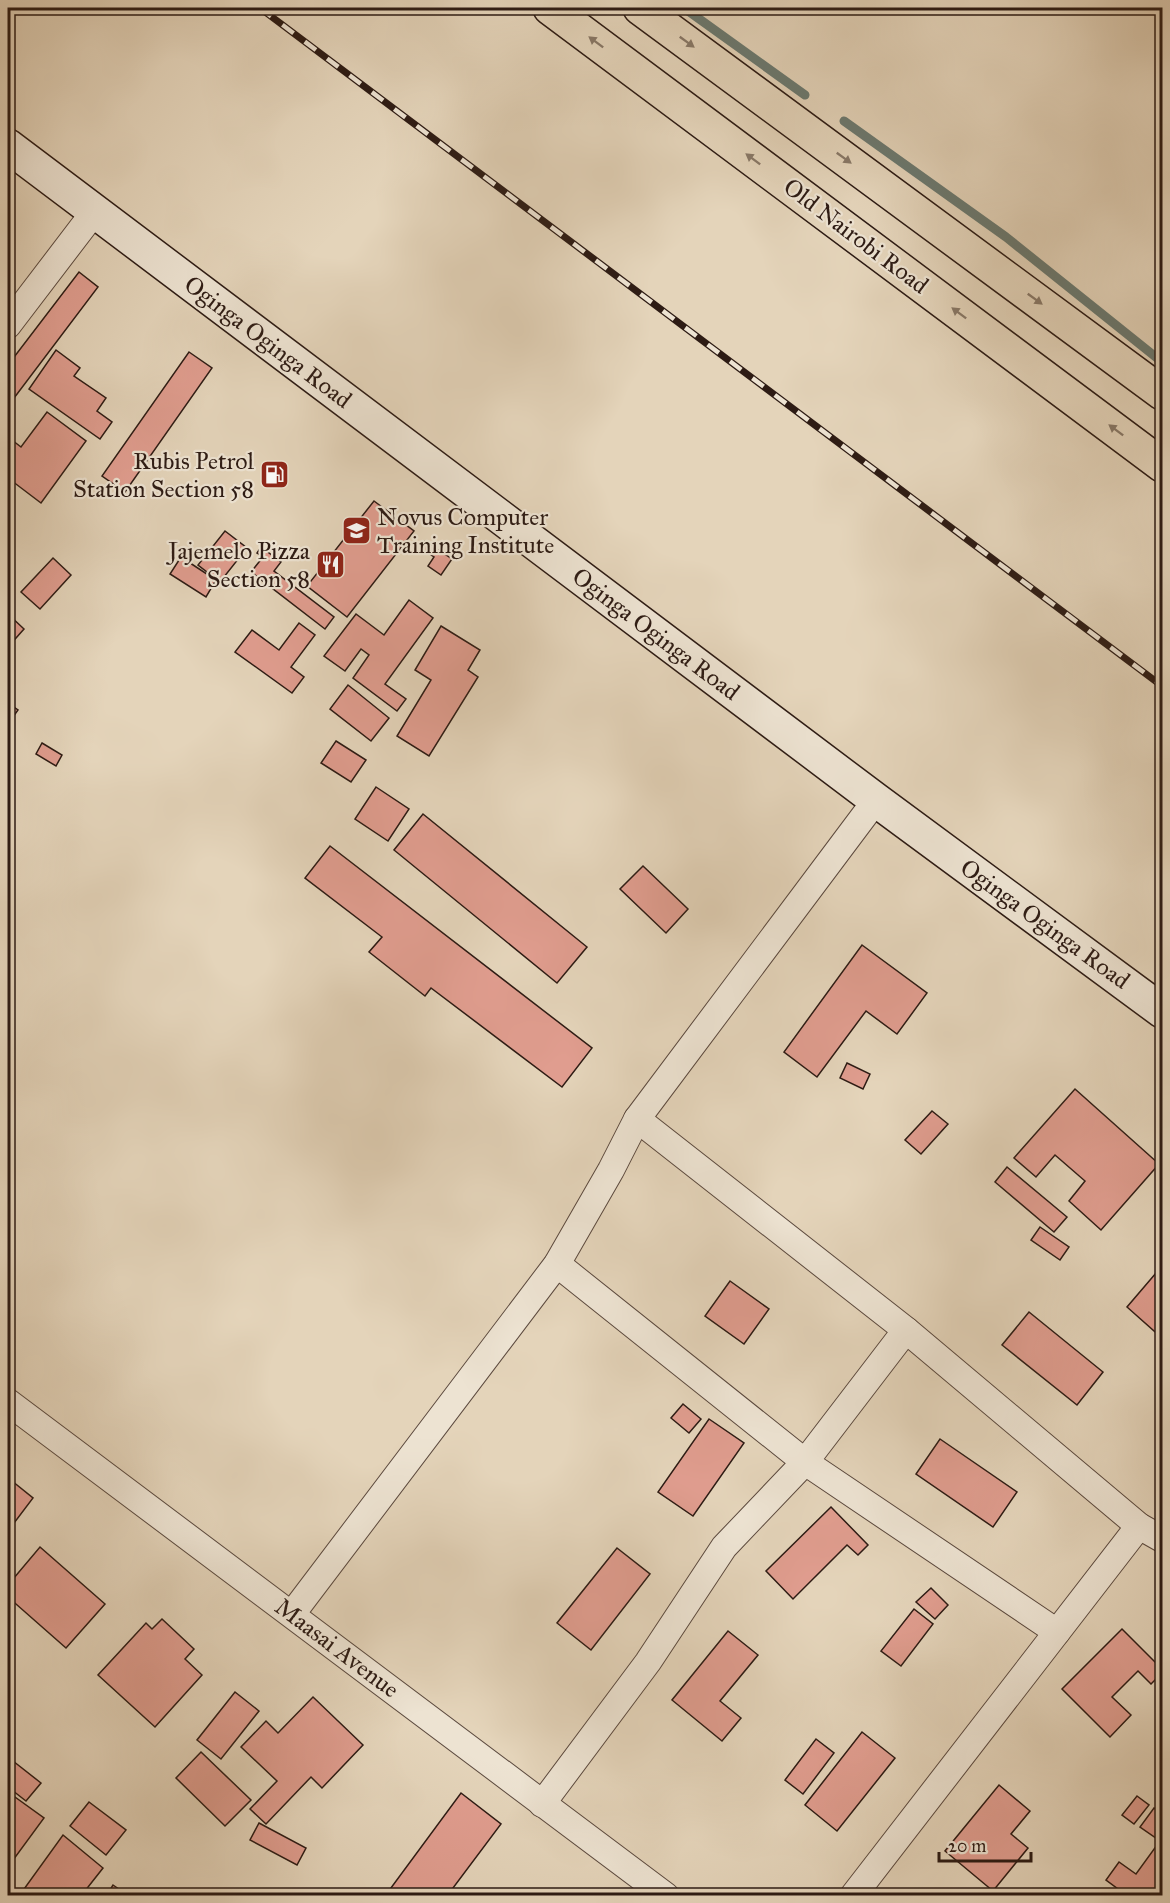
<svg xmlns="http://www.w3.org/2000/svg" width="1170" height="1903" font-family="'IM FELL Great Primer',serif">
	<rect width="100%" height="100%" fill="#e4d4ba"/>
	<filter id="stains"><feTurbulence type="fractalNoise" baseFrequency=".00333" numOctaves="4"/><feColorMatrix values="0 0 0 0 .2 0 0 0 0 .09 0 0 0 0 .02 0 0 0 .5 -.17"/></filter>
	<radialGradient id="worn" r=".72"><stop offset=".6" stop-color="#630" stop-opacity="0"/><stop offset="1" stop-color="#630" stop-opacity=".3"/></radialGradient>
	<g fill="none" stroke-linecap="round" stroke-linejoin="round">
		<g stroke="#6b7970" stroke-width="9">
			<polyline points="684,8 805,95"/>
			<polyline points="844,121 1006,237 1162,362"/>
		</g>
	</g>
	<g fill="#e09d8f" stroke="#2d1b14" stroke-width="1.5">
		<polygon points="79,272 98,287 8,406 8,365"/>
		<polygon points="56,350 80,368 74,376 106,398 97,411 112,422 100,439 29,389"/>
		<polygon points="189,352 212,368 125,492 102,476"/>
		<polygon points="47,412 86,441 41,503 8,478 8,437 21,447"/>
		<polygon points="374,501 414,531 347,617 307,586"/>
		<polygon points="225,531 247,548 220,582 198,565"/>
		<polygon points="425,541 452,559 441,575 428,566 434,557 421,548"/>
		<polygon points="261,547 281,562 274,571 334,617 325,629 251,572 263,557 257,553"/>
		<polygon points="181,557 216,580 206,597 170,574"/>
		<polygon points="53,558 71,575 40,609 21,592"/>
		<polygon points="409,600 433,618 385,684 406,699 397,711 353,678 369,655 361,649 345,671 324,656 356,614 384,635"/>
		<polygon points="8,614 24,629 8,647"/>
		<polygon points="299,623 315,635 291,667 304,677 292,693 235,652 252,630 279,650"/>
		<polygon points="441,626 480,650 468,670 478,677 429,756 397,736 431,680 415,670"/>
		<polygon points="348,685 389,718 371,741 330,709"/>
		<polygon points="8,703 18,710 8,724"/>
		<polygon points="336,741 366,760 351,782 321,763"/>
		<polygon points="42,743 62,755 56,766 36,754"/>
		<polygon points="376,787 409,809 388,841 355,819"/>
		<polygon points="423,814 587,947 557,983 394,850"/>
		<polygon points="330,846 592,1048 562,1087 431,988 425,996 369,952 382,937 305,878"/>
		<polygon points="643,866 688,909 666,933 620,889"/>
		<polygon points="862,945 927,993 897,1034 866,1011 817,1077 784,1052"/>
		<polygon points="847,1063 870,1074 863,1089 840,1078"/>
		<polygon points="1075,1089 1159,1164 1101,1230 1069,1201 1085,1181 1055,1155 1036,1177 1014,1158"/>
		<polygon points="932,1111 948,1124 921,1154 905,1140"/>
		<polygon points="1007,1167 1067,1217 1054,1232 995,1182"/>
		<polygon points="1040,1227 1069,1247 1060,1260 1031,1240"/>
		<polygon points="1162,1266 1162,1338 1127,1307"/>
		<polygon points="730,1281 769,1309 744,1344 705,1316"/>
		<polygon points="1029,1312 1103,1372 1077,1405 1002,1345"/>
		<polygon points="683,1404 701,1419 689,1433 671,1418"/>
		<polygon points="709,1419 744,1443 693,1516 658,1492"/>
		<polygon points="940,1439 1017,1492 993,1527 916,1474"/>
		<polygon points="12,1481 33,1498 8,1531 8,1487"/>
		<polygon points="831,1507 868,1545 858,1555 847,1545 793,1599 766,1571"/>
		<polygon points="40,1547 105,1604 66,1648 8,1597 8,1585"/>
		<polygon points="617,1548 650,1574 591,1650 557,1623"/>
		<polygon points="931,1588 948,1605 935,1619 916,1602"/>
		<polygon points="914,1609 933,1624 901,1666 881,1651"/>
		<polygon points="162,1619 194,1649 185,1659 202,1675 155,1727 98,1675 146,1623 152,1629"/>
		<polygon points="1122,1629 1162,1669 1162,1673 1151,1684 1138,1671 1112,1697 1131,1715 1110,1737 1062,1689"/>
		<polygon points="728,1631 758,1655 720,1701 741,1718 722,1741 672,1700"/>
		<polygon points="235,1692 259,1711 221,1759 197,1740"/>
		<polygon points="313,1697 363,1745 322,1788 311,1777 266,1824 250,1809 277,1781 241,1747 266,1721 278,1733"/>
		<polygon points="862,1732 895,1758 837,1831 805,1805"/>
		<polygon points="816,1739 834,1753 803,1794 785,1780"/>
		<polygon points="201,1752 251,1800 225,1826 176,1778"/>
		<polygon points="13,1761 41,1783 26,1801 8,1787 8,1767"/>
		<polygon points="999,1785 1030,1811 1011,1834 1028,1848 993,1891 945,1851"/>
		<polygon points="8,1792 44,1818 8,1867"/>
		<polygon points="461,1793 501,1824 447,1896 385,1896"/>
		<polygon points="1137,1796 1149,1805 1134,1824 1122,1815"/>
		<polygon points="89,1802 126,1830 106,1855 70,1826"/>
		<polygon points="1154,1808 1162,1813 1162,1894 1119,1896 1122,1892 1106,1880 1119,1862 1136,1874 1160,1841 1140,1827"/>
		<polygon points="259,1823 306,1848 297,1865 250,1840"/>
		<polygon points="63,1835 103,1868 81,1896 19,1896"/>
		<polygon points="113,1885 129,1896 106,1896"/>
	</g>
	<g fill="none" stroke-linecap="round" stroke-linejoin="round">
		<defs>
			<g id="street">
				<polyline points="8,325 95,211"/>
				<polyline points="637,1119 906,1330 1139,1526 1162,1539"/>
				<polyline points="557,1264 805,1462 1057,1632"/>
				<polyline points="8,1402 666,1896"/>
				<polyline points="292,1614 557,1264 611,1170 637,1119 876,800"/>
				<polyline points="542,1804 648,1662 724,1547 805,1462 906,1330"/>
				<polyline points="853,1896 1139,1526"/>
			</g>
			<polyline id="secondary" points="8,146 876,800 1162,1011"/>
			<g id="highway">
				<polyline points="550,8 1162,465"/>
				<polyline points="640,8 1162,393"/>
			</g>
		</defs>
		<use href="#street" stroke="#5b493e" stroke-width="28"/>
		<use href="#secondary" stroke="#2d1b14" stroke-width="36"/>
		<use href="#highway" stroke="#2d1b14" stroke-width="36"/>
		<use href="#street" stroke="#ede3d2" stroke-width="26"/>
		<use href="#secondary" stroke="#ede3d2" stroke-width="33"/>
		<use href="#highway" stroke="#e4d4ba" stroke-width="33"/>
		<defs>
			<polyline id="rail" points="260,8 1162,686"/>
		</defs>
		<use href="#rail" stroke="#2d1b14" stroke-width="7"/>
		<use href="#rail" stroke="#ede3d2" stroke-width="4.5" stroke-dasharray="14" stroke-linecap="butt"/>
	</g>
	<defs><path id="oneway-solid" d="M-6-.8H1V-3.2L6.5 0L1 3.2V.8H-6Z" transform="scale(1.5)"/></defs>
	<g fill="#887867">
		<use href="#oneway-solid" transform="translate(596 42) rotate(-143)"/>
		<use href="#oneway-solid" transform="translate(687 42) rotate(36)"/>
		<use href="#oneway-solid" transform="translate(844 158) rotate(36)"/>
		<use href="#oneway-solid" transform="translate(753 159) rotate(-143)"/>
		<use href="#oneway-solid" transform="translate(1035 299) rotate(36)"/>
		<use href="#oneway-solid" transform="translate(959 313) rotate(-143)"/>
		<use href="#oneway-solid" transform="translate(1116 430) rotate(-143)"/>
	</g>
	<defs>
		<symbol id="fuel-square" viewBox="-11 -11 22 22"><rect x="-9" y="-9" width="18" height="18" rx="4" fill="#8f2418" stroke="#ede3d2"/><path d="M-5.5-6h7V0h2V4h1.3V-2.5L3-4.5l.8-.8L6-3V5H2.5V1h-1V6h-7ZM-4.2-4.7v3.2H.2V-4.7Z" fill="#fff"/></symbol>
		<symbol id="university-square" viewBox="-11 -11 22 22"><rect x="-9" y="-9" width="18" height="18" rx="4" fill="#8f2418" stroke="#ede3d2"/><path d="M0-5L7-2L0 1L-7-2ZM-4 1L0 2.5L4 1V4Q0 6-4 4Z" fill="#fff"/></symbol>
		<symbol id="restaurant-square" viewBox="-11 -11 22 22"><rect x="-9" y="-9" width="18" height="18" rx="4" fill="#8f2418" stroke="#ede3d2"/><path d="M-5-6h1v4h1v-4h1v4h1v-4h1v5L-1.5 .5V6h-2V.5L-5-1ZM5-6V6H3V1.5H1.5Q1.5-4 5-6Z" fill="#fff"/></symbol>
	</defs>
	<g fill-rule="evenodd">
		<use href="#fuel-square" x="258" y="458" width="33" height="33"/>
		<use href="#university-square" x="340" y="514" width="33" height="33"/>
		<use href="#restaurant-square" x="314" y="548" width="33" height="33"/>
	</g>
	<g text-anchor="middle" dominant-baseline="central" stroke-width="4.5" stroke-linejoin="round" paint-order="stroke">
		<g font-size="24" fill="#2d1b14" stroke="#ede3d2">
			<text transform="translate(856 236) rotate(37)">Old Nairobi Road</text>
			<text transform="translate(268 342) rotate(37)">Oginga Oginga Road</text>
			<text transform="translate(656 634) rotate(37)">Oginga Oginga Road</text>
			<text transform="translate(1045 924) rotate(36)">Oginga Oginga Road</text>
			<text transform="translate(337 1648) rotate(37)">Maasai Avenue</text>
		</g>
		<g font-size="24" fill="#2d1b14" stroke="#ede3d2" text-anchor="end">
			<text x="254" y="461">Rubis Petrol<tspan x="254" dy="28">Station Section 58</tspan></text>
			<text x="377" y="517" text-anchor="start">Novus Computer<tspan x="377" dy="28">Training Institute</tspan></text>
			<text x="310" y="551">Jajemelo Pizza<tspan x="310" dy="28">Section 58</tspan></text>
		</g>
	</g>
	<rect width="1170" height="1903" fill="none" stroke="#e4d4ba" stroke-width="30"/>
	<rect x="9" y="9" width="1152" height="1885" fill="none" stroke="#2d1b14" stroke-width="3"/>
	<rect x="15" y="15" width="1140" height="1873" fill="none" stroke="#2d1b14" stroke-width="1.5"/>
	<path d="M939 1852v9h92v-9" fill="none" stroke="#2d1b14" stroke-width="3"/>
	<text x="948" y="1852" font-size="18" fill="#2d1b14" stroke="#ede3d2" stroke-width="4.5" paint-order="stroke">20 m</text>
	<rect width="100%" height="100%" filter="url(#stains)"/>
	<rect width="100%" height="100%" fill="url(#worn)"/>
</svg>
